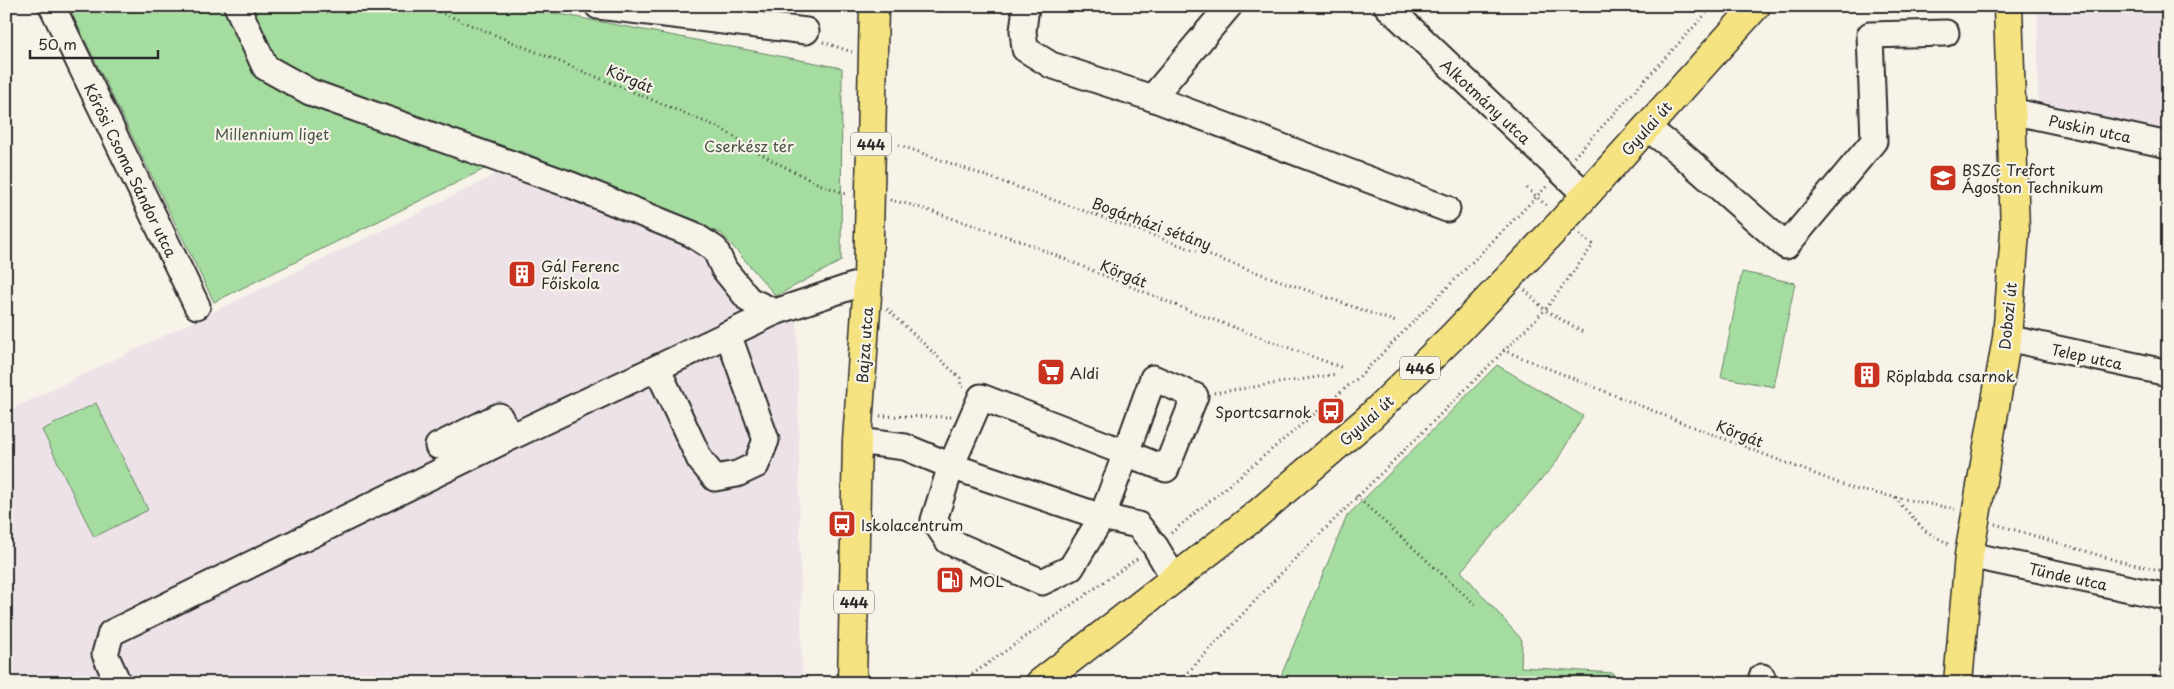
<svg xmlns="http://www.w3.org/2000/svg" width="2174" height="689" font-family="'Playpen Sans',sans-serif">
	<rect width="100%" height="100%" fill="#f7f3e8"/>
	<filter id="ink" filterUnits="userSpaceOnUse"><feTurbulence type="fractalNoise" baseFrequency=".02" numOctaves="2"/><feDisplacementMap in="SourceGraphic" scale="10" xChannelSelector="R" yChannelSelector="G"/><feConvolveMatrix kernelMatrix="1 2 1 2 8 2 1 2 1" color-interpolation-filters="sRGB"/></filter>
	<g filter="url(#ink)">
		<g fill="#ede2e8">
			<polygon points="2038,6 2168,6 2168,132 2038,102"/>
			<polygon points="502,170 702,252 740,307 754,335 786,321 797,321 802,683 6,683 6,412 478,184"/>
		</g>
		<g fill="#a5dca0" stroke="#688466">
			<polygon points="68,6 518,6 842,68 841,261 776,296 722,234 521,151 214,302"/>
			<polygon points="1742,272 1795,283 1774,387 1721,377"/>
			<polygon points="1497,365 1583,416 1555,464 1461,571 1522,640 1521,667 1613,673 1612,683 1278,683 1347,516"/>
			<polygon points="96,403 148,510 94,537 42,430"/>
		</g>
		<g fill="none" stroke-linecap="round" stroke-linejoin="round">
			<defs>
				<g id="minor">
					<polyline points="52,6 197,306"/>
					<polyline points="237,6 265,67 310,92 571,185 692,234 715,249 724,269 749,300 775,312"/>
					<polyline points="598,6 806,31"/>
					<polyline points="1026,6 1023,31 1025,49 1051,65 1152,98 1447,209"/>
					<polyline points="1387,6 1586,195"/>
					<polyline points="1152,98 1229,6"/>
					<polyline points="2011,111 2168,145"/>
					<polyline points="1647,128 1679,152 1786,246 1874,141 1870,35 1946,33"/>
					<polyline points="2007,338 2168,373"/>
					<polyline points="657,368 700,460 715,478 737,474 756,465 766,440 728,334"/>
					<polygon points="1153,378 1195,396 1166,469 1126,453"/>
					<polygon points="981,397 1126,453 1102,517 1071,568 1042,582 948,541 934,520 951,466"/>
					<polyline points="857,441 905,447 951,466 1102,517 1138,525 1155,546 1174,578"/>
					<polyline points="438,446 499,416 511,437"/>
					<polyline points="1969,555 2168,597"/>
					<polyline points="1762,677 1762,683"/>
					<polyline points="118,683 105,654 111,633 511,437 775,312 868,281"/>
				</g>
				<g id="major">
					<polyline points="852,683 857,441 868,281 874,6"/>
					<polyline points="1040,683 1255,516 1369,418 1455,334 1558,226 1756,6"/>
					<polyline points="1958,683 1969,555 2007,338 2015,232 2008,6"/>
				</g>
			</defs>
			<use href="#minor" stroke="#2b2b2b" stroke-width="29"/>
			<use href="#major" stroke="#2b2b2b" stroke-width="31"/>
			<g stroke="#2b2b2b" stroke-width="3" stroke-dasharray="1 4" stroke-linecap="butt">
				<polyline points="425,6 720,128 771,160 819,184 849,195"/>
				<polyline points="823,42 852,52"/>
				<polyline points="899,145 1396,322"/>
				<polyline points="1574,157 1713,6"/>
				<polyline points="1527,188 1547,206"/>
				<polyline points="890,200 912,205 1021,241 1190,311 1343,368"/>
				<polyline points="1525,290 1545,310 1583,332"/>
				<polyline points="887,309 960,378 961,386 963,387"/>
				<polyline points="1503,350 1683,423 1854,489 1955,509"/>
				<polyline points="1214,393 1337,374"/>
				<polyline points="880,416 951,417"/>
				<polyline points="1356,496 1477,606"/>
				<polyline points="1895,498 1925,531 1949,544"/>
				<polyline points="1995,524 2115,560 2168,572"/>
				<polyline points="1171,533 1359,377 1548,185"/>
				<polyline points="960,683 1138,558"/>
				<polyline points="1178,683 1285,569 1545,310 1593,245 1578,233"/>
			</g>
			<use href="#minor" stroke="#f7f3e8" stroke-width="25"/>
			<use href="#major" stroke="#f5e382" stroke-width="28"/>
		</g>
	</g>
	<defs>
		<symbol id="school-square" viewBox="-11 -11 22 22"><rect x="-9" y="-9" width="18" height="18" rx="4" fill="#c8321e" stroke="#f7f3e8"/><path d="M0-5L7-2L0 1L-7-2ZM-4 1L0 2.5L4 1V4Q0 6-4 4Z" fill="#fff"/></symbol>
		<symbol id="building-square" viewBox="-11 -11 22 22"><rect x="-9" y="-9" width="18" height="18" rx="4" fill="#c8321e" stroke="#f7f3e8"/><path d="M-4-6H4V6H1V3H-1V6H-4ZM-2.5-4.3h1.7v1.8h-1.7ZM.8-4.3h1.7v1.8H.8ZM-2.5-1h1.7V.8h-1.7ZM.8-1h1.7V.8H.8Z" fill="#fff"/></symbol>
		<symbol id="supermarket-square" viewBox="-11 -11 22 22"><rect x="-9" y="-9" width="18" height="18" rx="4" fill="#c8321e" stroke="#f7f3e8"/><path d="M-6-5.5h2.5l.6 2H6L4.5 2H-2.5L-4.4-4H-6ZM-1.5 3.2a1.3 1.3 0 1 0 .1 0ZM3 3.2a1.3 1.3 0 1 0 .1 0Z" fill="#fff"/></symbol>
		<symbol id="bus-square" viewBox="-11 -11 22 22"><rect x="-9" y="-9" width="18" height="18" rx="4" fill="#c8321e" stroke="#f7f3e8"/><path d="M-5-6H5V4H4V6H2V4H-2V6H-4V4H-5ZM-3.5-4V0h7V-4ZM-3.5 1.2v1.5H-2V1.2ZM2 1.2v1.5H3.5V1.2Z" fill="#fff"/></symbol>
		<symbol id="fuel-square" viewBox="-11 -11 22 22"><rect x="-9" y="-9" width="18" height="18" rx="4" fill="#c8321e" stroke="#f7f3e8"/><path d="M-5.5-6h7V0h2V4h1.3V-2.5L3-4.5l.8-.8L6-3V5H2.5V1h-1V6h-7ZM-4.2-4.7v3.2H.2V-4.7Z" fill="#fff"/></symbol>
	</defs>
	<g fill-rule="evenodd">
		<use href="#school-square" x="1927" y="162" width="32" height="32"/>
		<use href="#building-square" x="506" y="258" width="32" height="32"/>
		<use href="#supermarket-square" x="1035" y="356" width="32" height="32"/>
		<use href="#building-square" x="1851" y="359" width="32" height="32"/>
		<use href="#bus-square" x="1315" y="395" width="32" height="32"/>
		<use href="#bus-square" x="826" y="508" width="32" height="32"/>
		<use href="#fuel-square" x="934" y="564" width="32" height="32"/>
	</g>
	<g text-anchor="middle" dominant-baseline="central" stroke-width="4.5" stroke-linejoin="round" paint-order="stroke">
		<g fill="#f7f3e8" stroke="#686764" stroke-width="1">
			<rect x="851" y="132.5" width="40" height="23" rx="4"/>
			<rect x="1400" y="356.5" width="40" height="23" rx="4"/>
			<rect x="834" y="590.5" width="40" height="23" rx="4"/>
		</g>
		<g font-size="14" font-weight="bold" fill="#2b2b2b">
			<text x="871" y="144">444</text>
			<text x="1420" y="368">446</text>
			<text x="854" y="602">444</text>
		</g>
		<g font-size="15" fill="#2b2b2b" stroke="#f7f3e8">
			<text transform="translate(630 78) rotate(23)">Körgát</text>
			<text transform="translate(1486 101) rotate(43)">Alkotmány utca</text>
			<text transform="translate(1646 128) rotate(-48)">Gyulai út</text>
			<text transform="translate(2090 128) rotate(12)">Puskin utca</text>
			<text transform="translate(131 170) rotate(64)">Kőrösi Csoma Sándor utca</text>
			<text transform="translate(1152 223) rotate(20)">Bogárházi sétány</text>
			<text transform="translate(1124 273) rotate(22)">Körgát</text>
			<text transform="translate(2007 316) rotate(-84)">Dobozi út</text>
			<text transform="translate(864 345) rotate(-86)">Bajza utca</text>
			<text transform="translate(2087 356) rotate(12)">Telep utca</text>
			<text transform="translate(1366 420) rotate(-42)">Gyulai út</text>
			<text transform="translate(1740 433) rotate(21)">Körgát</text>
			<text transform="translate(2068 576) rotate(12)">Tünde utca</text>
		</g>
		<g font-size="15" fill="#4a5748" stroke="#f7f3e8">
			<text x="272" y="133">Millennium liget</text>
			<text x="749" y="145">Cserkész tér</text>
		</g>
		<g font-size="15" fill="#2b2b2b" stroke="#f7f3e8" text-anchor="start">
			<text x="1962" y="169">BSZC Trefort<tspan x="1962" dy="17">Ágoston Technikum</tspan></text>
			<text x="541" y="265">Gál Ferenc<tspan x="541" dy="17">Főiskola</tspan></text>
			<text x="1070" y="372">Aldi</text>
			<text x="1886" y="375">Röplabda csarnok</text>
			<text x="1312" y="411" text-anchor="end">Sportcsarnok</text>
			<text x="861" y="524">Iskolacentrum</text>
			<text x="969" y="580">MOL</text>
		</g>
	</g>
	<rect width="2174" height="689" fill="none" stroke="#f7f3e8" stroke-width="25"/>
	<rect x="12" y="12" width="2149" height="664" fill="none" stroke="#2b2b2b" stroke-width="2" filter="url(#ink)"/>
	<path d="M30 50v8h128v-8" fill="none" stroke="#2b2b2b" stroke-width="2.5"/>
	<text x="38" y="50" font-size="15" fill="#2b2b2b" stroke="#f7f3e8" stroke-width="4" paint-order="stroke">50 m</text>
</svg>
